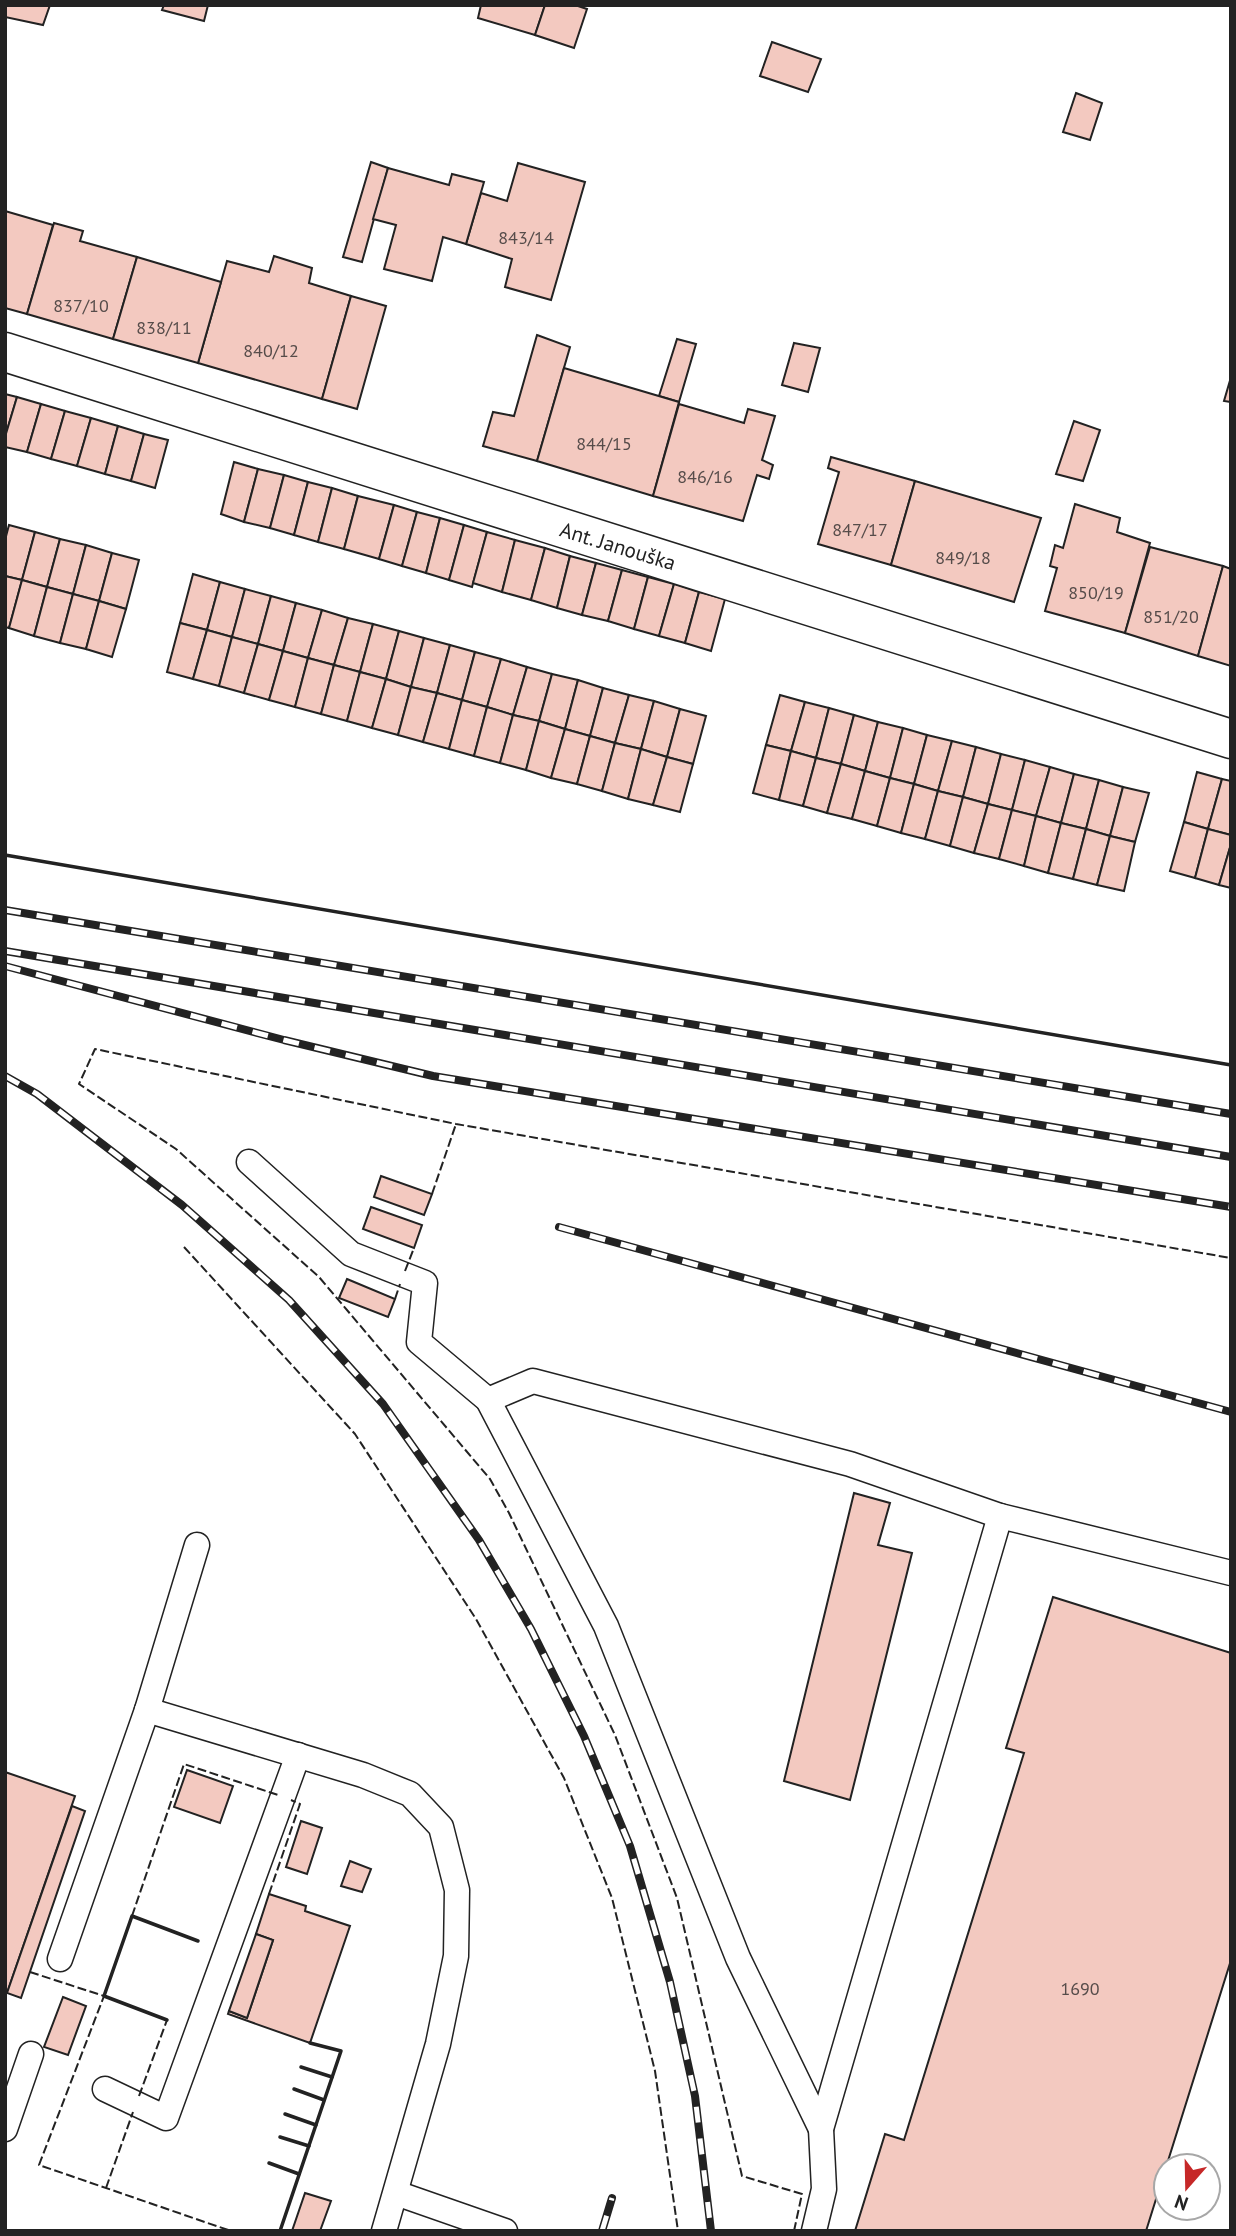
<svg xmlns="http://www.w3.org/2000/svg" width="1236" height="2236" font-family="'PT Sans',sans-serif">
	<rect width="100%" height="100%" fill="#fff"/>
	<g fill="#f3c9c0" stroke="#222" stroke-width="2">
		<polygon points="5,5 50,5 43,25 5,17"/>
		<polygon points="164,5 208,5 204,21 162,10"/>
		<polygon points="481,5 545,5 535,35 478,18"/>
		<polygon points="545,5 575,5 587,9 574,48 535,35"/>
		<polygon points="772,42 821,59 808,92 760,76"/>
		<polygon points="1076,93 1102,103 1090,140 1063,132"/>
		<polygon points="371,162 388,168 362,262 343,257"/>
		<polygon points="518,163 585,182 551,300 505,287 512,259 466,244 481,193 507,201"/>
		<polygon points="388,168 449,185 452,174 484,182 466,244 443,237 432,281 384,269 396,225 373,219"/>
		<polygon points="5,211 53,225 27,314 5,308"/>
		<polygon points="54,223 83,231 80,241 137,257 113,339 27,314"/>
		<polygon points="274,256 312,268 309,283 351,296 322,399 198,363 227,261 269,272"/>
		<polygon points="137,257 221,282 198,363 113,339"/>
		<polygon points="351,296 386,306 357,409 322,399"/>
		<polygon points="537,335 570,347 537,461 483,446 493,412 514,416"/>
		<polygon points="677,339 696,344 679,402 659,396"/>
		<polygon points="794,343 820,348 808,392 782,385"/>
		<polygon points="564,368 679,402 653,496 537,461"/>
		<polygon points="1231,377 1231,402 1224,401"/>
		<polygon points="5,394 17,397 5,437"/>
		<polygon points="17,397 41,404 27,452 5,447 5,437"/>
		<polygon points="41,404 65,411 51,459 27,452"/>
		<polygon points="679,404 744,423 748,409 775,416 762,460 773,465 769,479 757,475 743,521 653,496"/>
		<polygon points="65,411 91,418 77,466 51,459"/>
		<polygon points="91,418 118,426 105,474 77,466"/>
		<polygon points="1074,421 1100,430 1083,481 1056,474"/>
		<polygon points="118,426 144,434 131,481 105,474"/>
		<polygon points="144,434 168,440 155,488 131,481"/>
		<polygon points="831,457 915,481 891,565 818,544 839,472 828,468"/>
		<polygon points="234,462 258,469 244,522 221,514"/>
		<polygon points="258,469 284,475 270,528 244,522"/>
		<polygon points="284,475 308,482 294,535 270,528"/>
		<polygon points="915,481 1041,518 1014,602 891,565"/>
		<polygon points="308,482 332,488 318,542 294,535"/>
		<polygon points="332,488 358,496 344,549 318,542"/>
		<polygon points="358,496 394,505 379,559 344,549"/>
		<polygon points="1075,504 1120,518 1117,532 1150,543 1125,633 1045,611 1057,568 1050,566 1055,545 1063,548"/>
		<polygon points="394,505 417,512 402,566 379,559"/>
		<polygon points="417,512 440,518 426,573 402,566"/>
		<polygon points="440,518 464,525 449,580 426,573"/>
		<polygon points="9,525 35,532 22,580 5,576 5,540"/>
		<polygon points="464,525 487,532 472,587 449,580"/>
		<polygon points="35,532 60,539 47,587 22,580"/>
		<polygon points="487,532 515,540 502,592 473,583"/>
		<polygon points="60,539 86,545 73,594 47,587"/>
		<polygon points="515,540 545,548 531,600 502,592"/>
		<polygon points="86,545 112,553 99,601 73,594"/>
		<polygon points="1150,547 1223,566 1198,656 1125,633"/>
		<polygon points="545,548 570,556 557,608 531,600"/>
		<polygon points="112,553 139,560 126,609 99,601"/>
		<polygon points="570,556 596,563 582,615 557,608"/>
		<polygon points="596,563 622,570 608,621 582,615"/>
		<polygon points="1223,566 1231,569 1231,666 1198,656"/>
		<polygon points="622,570 648,577 634,629 608,621"/>
		<polygon points="193,574 220,582 207,630 180,623"/>
		<polygon points="5,576 22,580 9,628 5,627"/>
		<polygon points="648,577 674,584 659,636 634,629"/>
		<polygon points="22,580 47,587 34,636 9,628"/>
		<polygon points="220,582 245,589 232,637 207,630"/>
		<polygon points="674,584 699,592 685,643 659,636"/>
		<polygon points="47,587 73,594 60,643 34,636"/>
		<polygon points="245,589 271,596 258,644 232,637"/>
		<polygon points="699,592 725,599 711,651 685,643"/>
		<polygon points="73,594 99,601 86,649 60,643"/>
		<polygon points="271,596 296,603 283,651 258,644"/>
		<polygon points="99,601 126,609 112,657 86,649"/>
		<polygon points="296,603 322,610 308,658 283,651"/>
		<polygon points="322,610 348,618 334,665 308,658"/>
		<polygon points="348,618 373,624 360,672 334,665"/>
		<polygon points="180,623 207,630 193,679 167,672"/>
		<polygon points="373,624 399,631 386,679 360,672"/>
		<polygon points="207,630 232,637 219,686 193,679"/>
		<polygon points="399,631 424,638 411,687 386,679"/>
		<polygon points="232,637 258,644 244,693 219,686"/>
		<polygon points="424,638 450,645 437,693 411,687"/>
		<polygon points="258,644 283,651 269,700 244,693"/>
		<polygon points="450,645 475,652 462,700 437,693"/>
		<polygon points="283,651 308,658 295,707 269,700"/>
		<polygon points="475,652 501,659 487,707 462,700"/>
		<polygon points="308,658 334,665 321,714 295,707"/>
		<polygon points="501,659 527,667 513,715 487,707"/>
		<polygon points="334,665 360,672 347,721 321,714"/>
		<polygon points="527,667 552,674 539,721 513,715"/>
		<polygon points="360,672 386,679 372,728 347,721"/>
		<polygon points="552,674 578,680 565,729 539,721"/>
		<polygon points="386,679 411,687 398,735 372,728"/>
		<polygon points="578,680 603,688 590,736 565,729"/>
		<polygon points="411,687 437,693 423,742 398,735"/>
		<polygon points="603,688 629,695 615,743 590,736"/>
		<polygon points="437,693 462,700 449,749 423,742"/>
		<polygon points="629,695 654,701 641,749 615,743"/>
		<polygon points="780,695 805,702 791,751 766,745"/>
		<polygon points="462,700 487,707 474,756 449,749"/>
		<polygon points="654,701 680,709 667,757 641,749"/>
		<polygon points="805,702 829,708 816,758 791,751"/>
		<polygon points="487,707 513,715 500,763 474,756"/>
		<polygon points="829,708 854,715 841,764 816,758"/>
		<polygon points="680,709 706,716 693,764 667,757"/>
		<polygon points="513,715 539,721 526,770 500,763"/>
		<polygon points="854,715 878,722 865,771 841,764"/>
		<polygon points="539,721 565,729 551,778 526,770"/>
		<polygon points="878,722 903,728 890,778 865,771"/>
		<polygon points="903,728 927,735 914,784 890,778"/>
		<polygon points="565,729 590,736 577,784 551,778"/>
		<polygon points="927,735 952,741 938,791 914,784"/>
		<polygon points="590,736 615,743 602,791 577,784"/>
		<polygon points="952,741 976,747 963,797 938,791"/>
		<polygon points="615,743 641,749 628,799 602,791"/>
		<polygon points="766,745 791,751 779,800 753,793"/>
		<polygon points="976,747 1001,754 988,804 963,797"/>
		<polygon points="641,749 667,757 653,805 628,799"/>
		<polygon points="791,751 816,758 803,806 779,800"/>
		<polygon points="1001,754 1025,760 1012,810 988,804"/>
		<polygon points="667,757 693,764 680,812 653,805"/>
		<polygon points="816,758 841,764 827,813 803,806"/>
		<polygon points="1025,760 1050,767 1036,816 1012,810"/>
		<polygon points="841,764 865,771 852,819 827,813"/>
		<polygon points="1050,767 1074,774 1061,823 1036,816"/>
		<polygon points="865,771 890,778 877,826 852,819"/>
		<polygon points="1197,772 1222,779 1208,829 1184,822"/>
		<polygon points="1074,774 1099,780 1086,829 1061,823"/>
		<polygon points="890,778 914,784 901,833 877,826"/>
		<polygon points="1222,779 1231,781 1231,835 1208,829"/>
		<polygon points="1099,780 1123,787 1110,836 1086,829"/>
		<polygon points="914,784 938,791 925,839 901,833"/>
		<polygon points="1123,787 1149,793 1135,842 1110,836"/>
		<polygon points="938,791 963,797 950,846 925,839"/>
		<polygon points="963,797 988,804 974,853 950,846"/>
		<polygon points="988,804 1012,810 999,859 974,853"/>
		<polygon points="1012,810 1036,816 1024,866 999,859"/>
		<polygon points="1036,816 1061,823 1048,873 1024,866"/>
		<polygon points="1184,822 1208,829 1195,878 1170,871"/>
		<polygon points="1061,823 1086,829 1073,879 1048,873"/>
		<polygon points="1086,829 1110,836 1097,885 1073,879"/>
		<polygon points="1208,829 1231,835 1231,844 1219,885 1195,878"/>
		<polygon points="1110,836 1135,842 1124,891 1097,885"/>
		<polygon points="1231,844 1231,888 1219,885"/>
		<polygon points="381,1176 432,1194 424,1215 374,1197"/>
		<polygon points="371,1207 422,1225 414,1248 363,1229"/>
		<polygon points="347,1279 395,1299 388,1317 339,1298"/>
		<polygon points="854,1493 890,1503 878,1545 912,1553 850,1800 784,1781"/>
		<polygon points="1053,1597 1231,1653 1231,1960 1146,2231 855,2231 885,2134 904,2140 1024,1753 1006,1748"/>
		<polygon points="187,1770 233,1786 220,1823 174,1807"/>
		<polygon points="5,1772 75,1796 7,1993 5,1993"/>
		<polygon points="72,1806 85,1811 21,1998 7,1993"/>
		<polygon points="301,1821 322,1828 307,1874 286,1867"/>
		<polygon points="350,1861 371,1869 362,1892 341,1886"/>
		<polygon points="269,1894 306,1906 305,1911 350,1926 310,2043 228,2014 229,2011 247,2018 273,1940 256,1934"/>
		<polygon points="256,1934 273,1940 247,2018 229,2011"/>
		<polygon points="63,1997 86,2006 68,2055 44,2047"/>
		<polygon points="305,2193 331,2201 320,2231 292,2231"/>
	</g>
	<g fill="none" stroke-linecap="round" stroke-linejoin="round">
		<defs>
			<g id="lane">
				<polyline points="249,1162 351,1254 425,1283 419,1342 488,1400 606,1626 738,1958 821,2129"/>
				<polyline points="488,1400 533,1381 850,1464 1000,1516"/>
				<polyline points="147,1710 363,1775 410,1794 441,1827 457,1890 456,1956 438,2044 384,2231"/>
				<polyline points="60,1959 147,1710 197,1545"/>
				<polyline points="105,2089 166,2118 298,1755"/>
				<polyline points="5,2129 31,2054"/>
				<polyline points="396,2193 505,2231"/>
				<polyline points="814,2231 824,2189 821,2129 1000,1516 1231,1573"/>
			</g>
			<polyline id="street" points="5,352 1231,739"/>
		</defs>
		<use href="#lane" stroke="#222" stroke-width="27"/>
		<use href="#street" stroke="#222" stroke-width="41"/>
		<use href="#lane" stroke="#fff" stroke-width="24"/>
		<use href="#street" stroke="#fff" stroke-width="38"/>
		<defs>
			<g id="rail">
				<polyline points="5,910 1231,1114"/>
				<polyline points="5,951 1231,1157"/>
				<polyline points="5,966 284,1040 433,1076 1231,1207"/>
				<polyline points="5,1076 37,1094 182,1205 289,1300 383,1404 479,1540 531,1629 584,1736 630,1846 670,1982 695,2096 711,2231"/>
				<polyline points="559,1227 1231,1412"/>
				<polyline points="602,2231 612,2198"/>
			</g>
		</defs>
		<use href="#rail" stroke="#222" stroke-width="8"/>
		<use href="#rail" stroke="#fff" stroke-width="5" stroke-dasharray="16" stroke-linecap="butt"/>
		<g stroke="#222" stroke-width="2" stroke-dasharray="9 3.5" stroke-linecap="butt">
			<polyline points="432,1194 456,1124"/>
			<polyline points="184,1247 355,1434 476,1619 564,1778 612,1898 655,2071 678,2231"/>
			<polyline points="405,1271 414,1248"/>
			<polyline points="395,1299 400,1284"/>
			<polyline points="269,1894 300,1804 291,1800"/>
			<polyline points="132,1916 184,1764 278,1795"/>
			<polyline points="30,1972 104,1996 39,2165 231,2231"/>
			<polyline points="139,2096 167,2020"/>
			<polyline points="106,2188 133,2112"/>
			<polyline points="794,2231 802,2194 742,2176 677,1898 615,1735 509,1513 490,1479 319,1277 176,1149 79,1084 95,1049 456,1124 1231,1258"/>
		</g>
		<g stroke="#222" stroke-width="3.5">
			<polyline points="5,855 1231,1065"/>
			<polyline points="167,2020 104,1996 132,1916 198,1941"/>
			<polyline points="301,2067 332,2077"/>
			<polyline points="294,2089 324,2100"/>
			<polyline points="285,2114 316,2125"/>
			<polyline points="280,2137 309,2146"/>
			<polyline points="269,2163 299,2174"/>
			<polyline points="280,2231 341,2051 310,2043"/>
		</g>
	</g>
	<g text-anchor="middle" dominant-baseline="central" stroke-width="5" stroke-linejoin="round" paint-order="stroke">
		<g font-size="18" fill="#564c4a">
			<text x="526" y="237">843/14</text>
			<text x="81" y="305">837/10</text>
			<text x="164" y="327">838/11</text>
			<text x="271" y="350">840/12</text>
			<text x="604" y="443">844/15</text>
			<text x="705" y="476">846/16</text>
			<text x="860" y="529">847/17</text>
			<text x="963" y="557">849/18</text>
			<text x="1096" y="592">850/19</text>
			<text x="1171" y="616">851/20</text>
			<text x="1080" y="1988">1690</text>
		</g>
		<g font-size="21" fill="#222" stroke="#fff">
			<text transform="translate(618 546) rotate(17)">Ant. Janouška</text>
		</g>
	</g>
	<rect width="1236" height="2236" fill="none" stroke="#222222" stroke-width="14"/>
	<g transform="translate(1187 2187) rotate(200)"><circle r="33" fill="#ffffff" stroke="#a7a7a7" stroke-width="2"/>
	<path d="M0-5L12 26L0 18L-12 26Z" fill="#c62828"/>
	<text y="-10" font-size="19" font-weight="bold" text-anchor="middle" fill="#222222">N</text>
	</g>
</svg>
